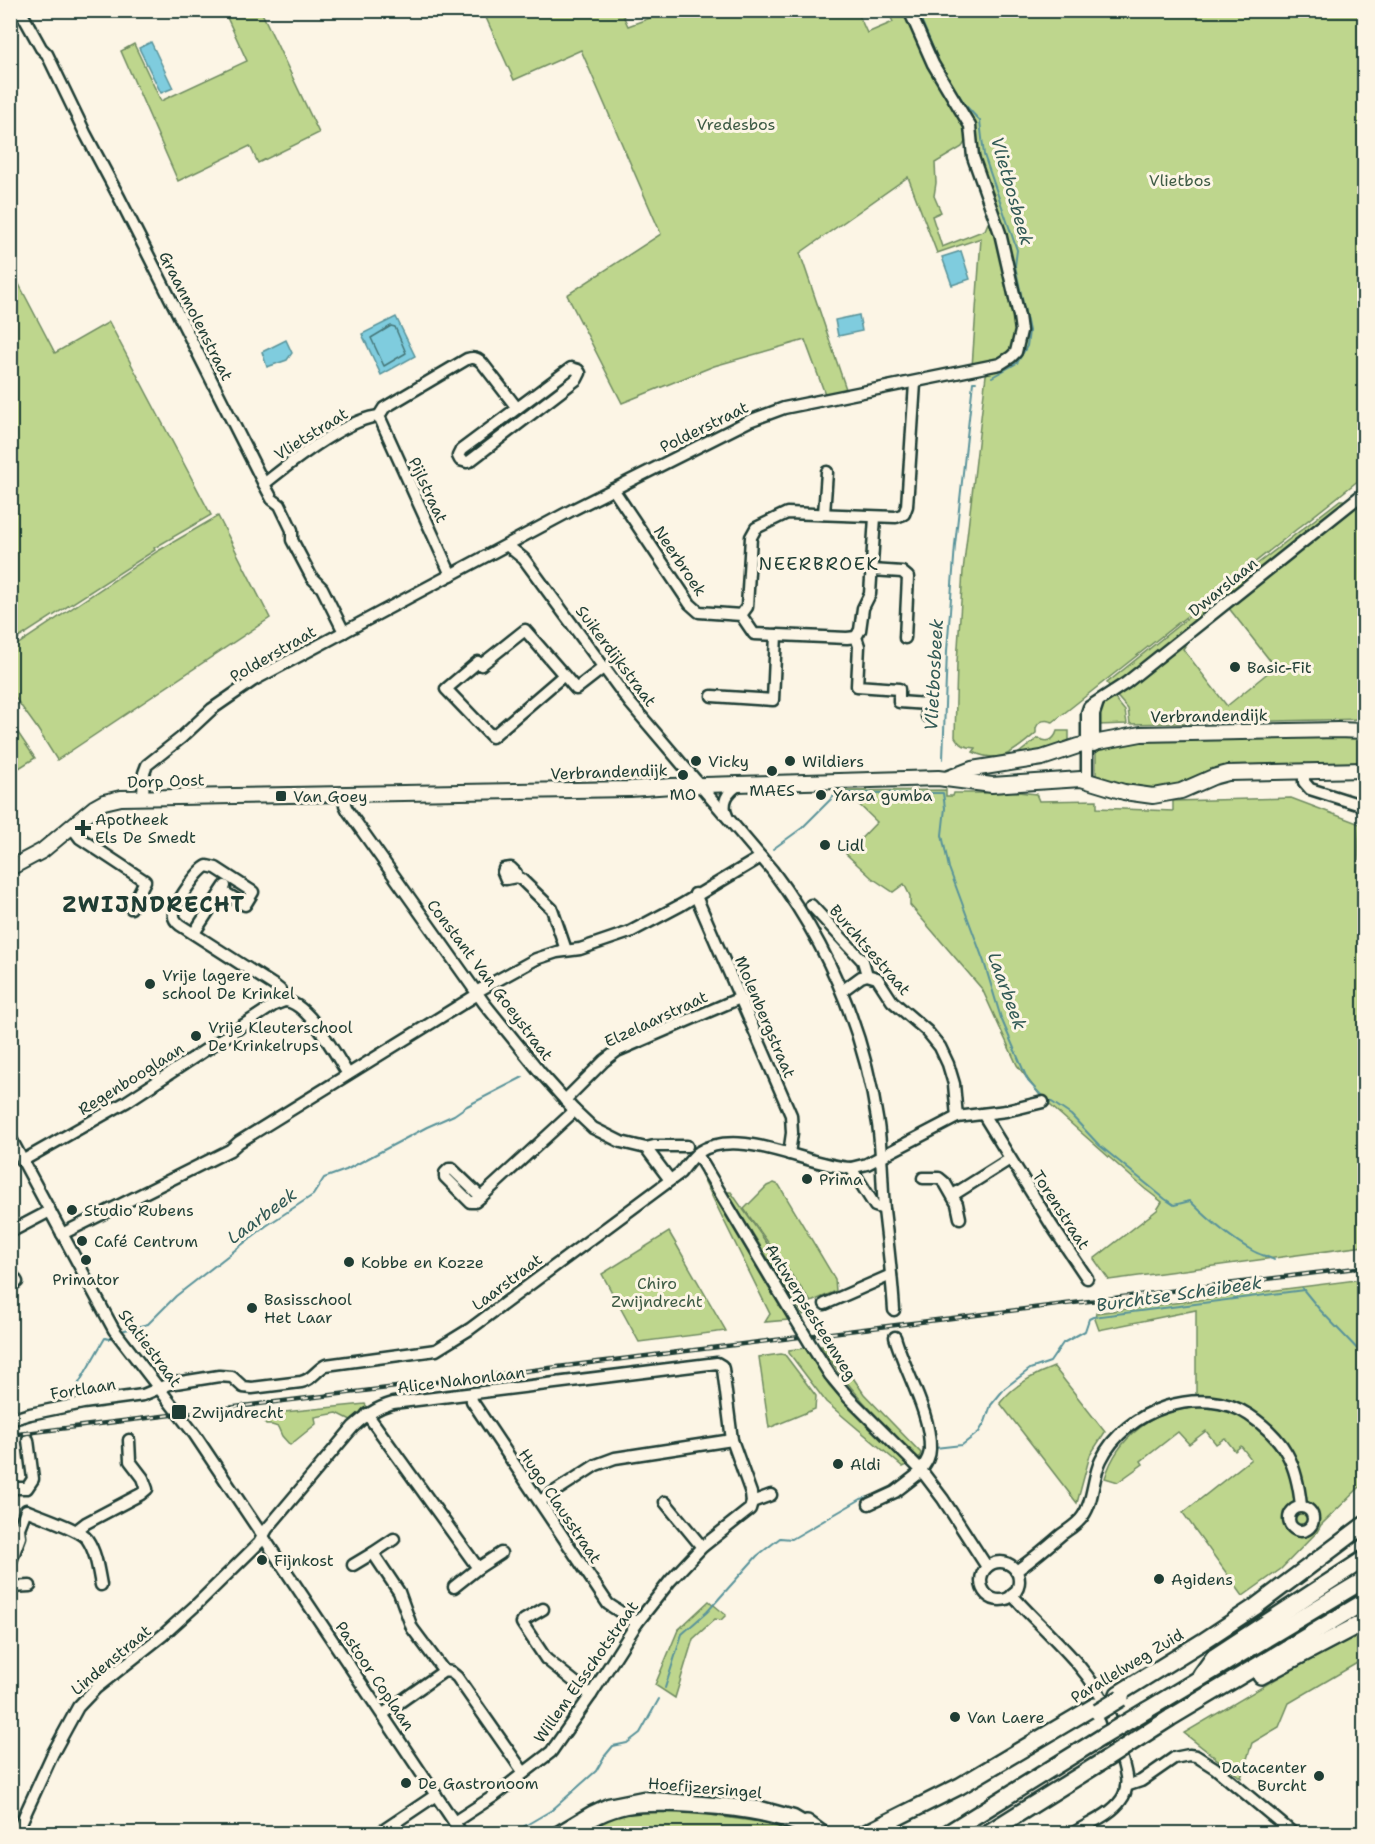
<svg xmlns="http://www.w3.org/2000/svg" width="1375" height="1844" font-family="'Shantell Sans',sans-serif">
	<rect width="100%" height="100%" fill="#fcf5e5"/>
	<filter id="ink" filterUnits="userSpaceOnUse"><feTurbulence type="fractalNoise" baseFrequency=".0167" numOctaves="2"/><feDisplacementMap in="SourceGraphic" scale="12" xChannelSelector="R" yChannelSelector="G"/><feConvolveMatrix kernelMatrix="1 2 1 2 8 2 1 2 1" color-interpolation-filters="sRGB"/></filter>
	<g filter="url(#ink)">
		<g fill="#bed68d" stroke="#6e8a60" stroke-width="1.5">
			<polygon points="224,11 261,11 319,133 258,163 250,146 178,181 121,51 134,44 161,101 247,61"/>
			<polygon points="483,11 621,11 628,26 669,11 857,11 867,33 893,22 888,11 906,11 964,120 967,139 962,147 935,163 936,183 934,196 941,212 932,216 942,247 985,230 988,223 993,222 1018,330 1009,355 972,367 981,238 937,253 908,177 800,253 846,389 825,394 805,340 714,366 622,403 567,295 661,234 581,50 514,80"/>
			<path d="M913,11H1364V476L1053,722C1046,719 1039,720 1036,728V733C1015,751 1001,765 973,752L976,748C966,747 960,746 955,737L957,662L963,571L986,375L989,370C1007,364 1013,366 1022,347L976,154Z"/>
			<polygon points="10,267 55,353 109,322 211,515 154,548 155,550 11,643"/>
			<polygon points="1364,499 1364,719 1130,724 1128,709 1114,693 1182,642 1185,646 1183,649 1227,706 1275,667 1228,607"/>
			<polygon points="1340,500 1343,500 1348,504 1221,601 1217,601 1217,595"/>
			<polygon points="218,516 270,618 57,760 37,728 11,692 11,649 158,551"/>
			<polygon points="1210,600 1213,609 1121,681 1110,687 1107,683"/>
			<polygon points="1112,695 1125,711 1127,724 1098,725 1099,706"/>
			<polygon points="10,721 35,758 11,773 10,773"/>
			<path d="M1057,731H1069V745L1005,760L1015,756L1038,738C1047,743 1054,741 1057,731Z"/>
			<polygon points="1364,732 1364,766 1248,769 1157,794 1097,779 1096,776 1096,749 1136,737"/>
			<polygon points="946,790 946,796 953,796 954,793 984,793 999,790 1036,794 1039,801 1097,800 1097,808 1173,811 1173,801 1291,798 1360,824 1357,879 1364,880 1364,1246 1109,1280 1094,1259 1157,1210 1162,1202 1145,1189 1042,1098 1017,1065 982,989 910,905 910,896 904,884 893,892 872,878 846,854 877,822 849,795 839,796 839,791"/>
			<polygon points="701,1174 788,1320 765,1322 770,1314"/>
			<polygon points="774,1183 779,1185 835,1279 836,1291 811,1302 744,1209 767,1186"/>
			<polygon points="727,1192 731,1192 812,1308 803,1315"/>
			<polygon points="669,1232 676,1244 726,1331 639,1342 602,1274"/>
			<path d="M1364,1279V1483L1321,1525L1317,1532L1281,1569L1243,1596L1183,1513L1251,1459L1241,1446L1235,1451L1225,1438L1216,1444L1206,1431L1189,1444L1178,1432L1141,1461L1143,1464L1118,1482L1105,1478C1117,1438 1153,1409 1196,1408V1310L1099,1330L1095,1319L1096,1313Z"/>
			<path d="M831,1345L864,1394L921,1453L919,1458C883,1423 848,1390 821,1346Z"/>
			<polygon points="806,1348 829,1385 850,1409 907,1465 903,1467 826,1402 789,1353 789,1350"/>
			<polygon points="781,1354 785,1355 816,1396 815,1409 769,1428 759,1357"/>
			<path d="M1054,1367L1105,1432L1090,1455L1077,1503L1000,1403C1014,1385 1032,1375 1054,1367Z"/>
			<polygon points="365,1404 367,1407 351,1420 337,1413 315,1417 316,1424 290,1445 282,1436 278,1427 272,1425 266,1425 261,1418 264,1414"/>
			<polygon points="709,1601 726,1615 721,1620 715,1619 693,1639 675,1698 655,1685 678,1630"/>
			<polygon points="1364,1632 1364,1659 1289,1703 1279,1727 1252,1743 1241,1778 1184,1733 1293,1669"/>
			<polygon points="633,1810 689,1810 715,1816 768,1823 793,1833 735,1834 719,1831 716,1834 577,1834 597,1822"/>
		</g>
		<g fill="#7fccde" stroke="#59939a" stroke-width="1.5">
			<polygon points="151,42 173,88 161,93 139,48"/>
			<polygon points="961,251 970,279 952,285 942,257"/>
			<polygon points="859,315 862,331 838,336 835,320"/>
			<polygon points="396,317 415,356 381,375 362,334"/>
			<polygon points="286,340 292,353 287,360 267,367 262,352"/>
		</g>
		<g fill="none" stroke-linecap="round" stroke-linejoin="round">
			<polygon stroke="#457678" stroke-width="1.5" points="391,326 395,327 406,353 384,366 371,338"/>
			<g stroke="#59939a" stroke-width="2">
				<polyline points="917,10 940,65 966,106 980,121 984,155 1017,250 1015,266 1029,331 1027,346 1017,363 992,377"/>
				<polyline points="943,759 947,651 955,545 973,382 976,382"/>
				<path d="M773,849L802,828L837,793H943L945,808L942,835L949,868L984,962L1001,1018L1028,1081L1040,1094L1071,1115L1099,1145L1165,1199L1174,1205L1190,1201C1209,1220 1230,1238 1253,1251C1260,1255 1267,1256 1274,1260"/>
				<polyline points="1302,1288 1320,1310 1364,1356"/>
				<polyline points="121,1331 148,1324 176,1296 266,1226 313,1195 324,1178 346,1170 427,1127 454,1115 467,1106 523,1077"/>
				<polyline points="75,1390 105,1338 109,1339 113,1335"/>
				<polyline points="10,1445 17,1444"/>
				<polyline points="935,1448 962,1445 979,1432 985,1422 991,1405 1005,1388 1030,1369 1050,1362 1063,1343 1085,1331 1089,1319 1093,1317 1304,1290"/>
				<polyline points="665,1688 682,1634 707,1612 757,1556 780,1538 792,1539 861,1499 877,1495"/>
				<polyline points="620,1825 624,1834"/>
				<polyline points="520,1834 523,1827 552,1810 596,1771 604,1757 613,1746 627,1743 640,1733 659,1699"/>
			</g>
			<defs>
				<g id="minor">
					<polyline points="20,10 41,48 47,54 85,133 119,197 264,484 272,499 280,505 292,530 292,540 312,578 322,588 344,632"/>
					<polygon points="571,368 578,370 580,373 577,379 470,461 467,462 460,460 458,456 461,450"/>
					<path d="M379,416L384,408L467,359C474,357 478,358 483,364L517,408"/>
					<polyline points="379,416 451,575"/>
					<path d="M264,484C290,463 346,419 379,416"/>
					<polyline points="613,489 690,604 699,612 741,615 754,634 847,638 856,637"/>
					<polyline points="824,514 827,472"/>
					<polyline points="875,517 870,594 863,608 860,630 856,637 859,646 857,686 899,689 899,702 927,704 927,716"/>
					<path d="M508,546L524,559L630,703L772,870C829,946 864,1030 878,1124C882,1153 882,1182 884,1210C888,1244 892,1277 894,1310"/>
					<polyline points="872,570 902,572 908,577 905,638"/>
					<polyline points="741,615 747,607 751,537 756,528 787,513 896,517 904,514 907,506 915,383"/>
					<polyline points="564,675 525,630 481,665 478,662 446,689 492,737 564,675 576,689 603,668"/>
					<polyline points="712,696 773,700 776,635"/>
					<polyline points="1094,746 1094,714 1098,702"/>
					<polyline points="1304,770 1304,782 1310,789 1364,806"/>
					<polyline points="1087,779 1087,713 1089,707 1126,683 1364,493"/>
					<polyline points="345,794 345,805 348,811 484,1003 540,1072 574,1110 593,1128 621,1142 646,1148 670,1180"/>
					<polyline points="143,798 144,773 147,765 181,738 212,709 254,680 574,509 749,421 784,408 1000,364 1011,357 1016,352 1021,331 1019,316 1000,233 973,157 970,126 933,64 909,10"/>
					<path d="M727,816C721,803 727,792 739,785"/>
					<polyline points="71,826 80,838 145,881 131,908"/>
					<polyline points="516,877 516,873 511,868 504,869 503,872 506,879 516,877 521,879 552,909 566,950"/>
					<path d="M222,891L245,905L253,892L216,868L207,866C198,870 175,903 174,913C173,918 176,922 180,925L275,986L280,990L284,1001"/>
					<polyline points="695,894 791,1115 792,1133 789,1154"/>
					<polyline points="811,905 863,961 867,975 877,978 892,1001 927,1031 940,1047 948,1064 954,1084 957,1117"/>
					<polyline points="194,933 225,886"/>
					<polyline points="842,991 861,977 867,975"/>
					<polyline points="476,992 536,959 557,952 580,949 630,932 681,905 761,857"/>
					<path d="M284,1001C308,1001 336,1056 348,1074"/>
					<polyline points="565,1100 604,1061 617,1051 740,998"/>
					<polyline points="983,1114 1052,1226 1087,1278"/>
					<polyline points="10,1137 114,1330 195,1435 462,1834"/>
					<polyline points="646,1148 654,1146 687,1146"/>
					<polyline points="697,1154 796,1320"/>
					<polyline points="22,1161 126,1102 274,1005 284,1001"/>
					<polyline points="851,1168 875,1206 884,1209"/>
					<polyline points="923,1178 939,1178 945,1183 957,1204 960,1218"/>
					<polyline points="953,1195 1010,1159"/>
					<polyline points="481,1197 452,1169 449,1169 445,1173 445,1177 470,1202 475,1202 481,1197 570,1115 574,1110"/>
					<polyline points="10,1232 50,1211"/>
					<polyline points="62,1234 230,1150 239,1142 478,994"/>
					<polyline points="10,1271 17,1282 10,1285"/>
					<polyline points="825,1304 891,1275"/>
					<path d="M895,1337C905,1372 931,1413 930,1449C930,1458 925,1464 921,1470"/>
					<polyline points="811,1345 830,1375 849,1398 921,1470 943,1499 987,1567"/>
					<polyline points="471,1394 472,1401 608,1604 637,1623"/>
					<polyline points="367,1414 478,1568 501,1553"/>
					<path d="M10,1420L30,1414L83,1403L143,1395L169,1384L219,1376L232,1377L243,1387L252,1388L301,1382C312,1380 316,1370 326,1365L436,1350L470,1329L680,1173C686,1166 692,1157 699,1152C740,1126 807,1166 851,1168L867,1164L957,1117L1006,1111L1043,1102"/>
					<polyline points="10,1488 27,1488 33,1479 28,1440"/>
					<polyline points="540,1501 596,1465 615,1458 732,1440"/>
					<polyline points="665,1502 702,1547"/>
					<polyline points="869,1504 895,1492 917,1475"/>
					<circle cx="1301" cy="1519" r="12"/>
					<polyline points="77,1530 86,1523 141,1494 147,1489 143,1478 130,1461 129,1440"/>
					<polyline points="394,1539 373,1553 399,1592 412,1628 444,1671"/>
					<circle cx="1000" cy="1581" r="19"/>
					<path d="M10,1564L20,1537L19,1528L26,1510C39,1516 80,1529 87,1539C96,1552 98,1569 101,1585"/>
					<polyline points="353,1565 373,1553"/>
					<path d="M1016,1571C1032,1560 1047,1547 1062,1534C1069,1529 1078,1524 1083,1516C1094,1501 1092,1478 1101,1460C1125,1410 1201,1383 1249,1415C1285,1439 1297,1464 1301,1506"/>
					<polyline points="10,1587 30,1586"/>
					<polyline points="454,1587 478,1568"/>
					<path d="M1012,1595C1041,1628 1089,1667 1106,1707C1113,1722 1116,1740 1121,1756C1125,1770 1131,1787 1121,1800C1111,1815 1087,1824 1072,1834"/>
					<polyline points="543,1609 524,1620 522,1623 546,1659 591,1695"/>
					<polyline points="383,1714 444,1671 451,1672 457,1677 524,1773"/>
					<polyline points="1126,1786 1141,1781 1174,1758 1189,1755 1196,1756 1215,1768 1294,1834"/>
					<polyline points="454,1822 494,1796 551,1752 591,1695 637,1623 670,1581 702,1547 750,1509 752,1502 771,1495"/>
					<path d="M16,1834L53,1753L78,1707L96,1688L163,1635L195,1606L259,1543L267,1529L353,1427C366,1415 376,1408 393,1403L717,1363L722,1366L723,1369L732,1440L751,1493L752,1502"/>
					<polyline points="378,1834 436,1795"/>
					<polyline points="554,1834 591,1812 608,1804 643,1797 761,1807 794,1816 811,1826"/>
					<path d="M571,1834C588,1822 606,1812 626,1808C663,1801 773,1810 805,1830"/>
				</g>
				<g id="major">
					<polyline points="946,779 972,769 1042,758 1078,746 1141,734 1338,730 1364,731"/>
					<polyline points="10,868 42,851 95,807 104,802 121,798 630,789 672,786 938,778 992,785 1081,779 1124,792 1153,796 1181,791 1213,777 1228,773 1364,770"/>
				</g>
				<g id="highway">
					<polyline points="1201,1675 1214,1657 1364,1559"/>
					<polyline points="1261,1676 1364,1622"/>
					<polyline points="1118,1694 1202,1642 1255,1607 1364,1525"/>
					<polyline points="1147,1710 1364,1580"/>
					<polyline points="1170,1718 1364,1602"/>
					<polyline points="807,1823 822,1834"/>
					<polyline points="864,1834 960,1786 1095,1706"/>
					<polyline points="946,1834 1102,1737"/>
					<polyline points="986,1834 1103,1761"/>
				</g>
			</defs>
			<use href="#minor" stroke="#1f3d34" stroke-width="15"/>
			<use href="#major" stroke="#1f3d34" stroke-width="18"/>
			<use href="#highway" stroke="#1f3d34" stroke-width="20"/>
			<use href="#minor" stroke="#fcf5e5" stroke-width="10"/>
			<use href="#major" stroke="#fcf5e5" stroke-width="14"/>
			<use href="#highway" stroke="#fcf5e5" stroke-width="15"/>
			<defs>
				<polyline id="rail" points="10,1435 1364,1267"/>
			</defs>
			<use href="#rail" stroke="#1f3d34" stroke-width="4.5"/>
			<use href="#rail" stroke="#fcf5e5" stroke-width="2" stroke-dasharray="7" stroke-linecap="butt"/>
			<defs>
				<polyline id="minor-bridge" points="796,1320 811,1345"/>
				<g id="highway-bridge">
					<polyline points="1098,1712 1121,1698"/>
					<polyline points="1102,1737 1147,1710"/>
					<polyline points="1103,1761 1170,1718"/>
				</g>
			</defs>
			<use href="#minor-bridge" stroke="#1f3d34" stroke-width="15" stroke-linecap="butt"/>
			<use href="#highway-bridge" stroke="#1f3d34" stroke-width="20" stroke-linecap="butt"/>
			<use href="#minor-bridge" stroke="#fcf5e5" stroke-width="10"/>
			<use href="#highway-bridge" stroke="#fcf5e5" stroke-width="15"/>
		</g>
	</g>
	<g fill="#1f3d34" stroke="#fcf5e5" stroke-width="2">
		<circle cx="1235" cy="667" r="6"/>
		<circle cx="696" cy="761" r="6"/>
		<circle cx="790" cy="761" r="6"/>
		<circle cx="772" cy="771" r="6"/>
		<circle cx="683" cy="775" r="6"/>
		<circle cx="821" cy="795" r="6"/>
		<rect x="275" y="790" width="12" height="12" rx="3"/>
		<path d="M80 819h6v6h6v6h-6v6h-6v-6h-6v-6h6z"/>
		<circle cx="825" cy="845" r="6"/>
		<circle cx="150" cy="984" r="6"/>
		<circle cx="196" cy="1036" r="6"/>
		<circle cx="807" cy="1179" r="6"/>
		<circle cx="72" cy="1210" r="6"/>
		<circle cx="82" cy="1241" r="6"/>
		<circle cx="86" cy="1260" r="6"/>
		<circle cx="349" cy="1262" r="6"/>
		<circle cx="252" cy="1308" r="6"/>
		<rect x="171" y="1404" width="16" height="16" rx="3"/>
		<circle cx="838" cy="1464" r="6"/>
		<circle cx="262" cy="1560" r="6"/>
		<circle cx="1159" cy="1579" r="6"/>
		<circle cx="955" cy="1717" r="6"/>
		<circle cx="1319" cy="1776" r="6"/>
		<circle cx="406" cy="1783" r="6"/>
	</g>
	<g text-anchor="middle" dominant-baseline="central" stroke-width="6" stroke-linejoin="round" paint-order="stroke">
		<g font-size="16" fill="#3f5c46" stroke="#fcf5e5">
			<text x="736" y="124">Vredesbos</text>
			<text x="1180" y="180">Vlietbos</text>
			<text x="657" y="1283">Chiro<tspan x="657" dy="18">Zwijndrecht</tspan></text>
		</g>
		<g font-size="16" fill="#1f3d34" stroke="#fcf5e5">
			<text transform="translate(196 316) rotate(63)">Graanmolenstraat</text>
			<text transform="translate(704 427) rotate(-26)">Polderstraat</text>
			<text transform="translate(311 434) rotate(-32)">Vlietstraat</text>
			<text transform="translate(428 490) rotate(65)">Pijlstraat</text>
			<text transform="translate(680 561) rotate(56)">Neerbroek</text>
			<text transform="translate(1223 587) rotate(-39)">Dwarslaan</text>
			<text transform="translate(273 654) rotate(-30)">Polderstraat</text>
			<text transform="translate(616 656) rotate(53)">Suikerdijkstraat</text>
			<text transform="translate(1209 716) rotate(-1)">Verbrandendijk</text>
			<text transform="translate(609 772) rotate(-2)">Verbrandendijk</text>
			<text transform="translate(166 781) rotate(-2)">Dorp Oost</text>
			<text transform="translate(870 950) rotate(49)">Burchtsestraat</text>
			<text transform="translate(490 980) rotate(53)">Constant Van Goeystraat</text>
			<text transform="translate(765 1017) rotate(67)">Molenbergstraat</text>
			<text transform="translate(656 1019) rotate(-25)">Elzelaarstraat</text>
			<text transform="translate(131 1079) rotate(-32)">Regenbooglaan</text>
			<text transform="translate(1061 1210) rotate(57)">Torenstraat</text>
			<text transform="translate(507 1282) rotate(-37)">Laarstraat</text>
			<text transform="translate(811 1312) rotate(58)">Antwerpsesteenweg</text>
			<text transform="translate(150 1348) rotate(53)">Statiestraat</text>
			<text transform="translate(461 1380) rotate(-7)">Alice Nahonlaan</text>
			<text transform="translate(83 1389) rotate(-9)">Fortlaan</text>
			<text transform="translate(560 1506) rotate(56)">Hugo Clausstraat</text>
			<text transform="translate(111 1660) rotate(-40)">Lindenstraat</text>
			<text transform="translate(1127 1666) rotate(-31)">Parallelweg Zuid</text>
			<text transform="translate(586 1672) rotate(-55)">Willem Elsschotstraat</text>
			<text transform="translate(375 1676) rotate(56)">Pastoor Coplaan</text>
			<text transform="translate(705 1788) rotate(5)">Hoefijzersingel</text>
		</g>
		<g font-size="16" fill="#1f3d34" stroke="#fcf5e5" text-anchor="start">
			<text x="1247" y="667">Basic-Fit</text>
			<text x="708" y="761">Vicky</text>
			<text x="802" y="761">Wildiers</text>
			<text x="772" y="790" text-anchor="middle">MAES</text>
			<text x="683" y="794" text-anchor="middle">MO</text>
			<text x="833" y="795">Yarsa gumba</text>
			<text x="293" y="796">Van Goey</text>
			<text x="95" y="819">Apotheek<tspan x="95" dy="18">Els De Smedt</tspan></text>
			<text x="837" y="845">Lidl</text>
			<text x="162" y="975">Vrije lagere<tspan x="162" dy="18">school De Krinkel</tspan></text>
			<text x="208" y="1027">Vrije Kleuterschool<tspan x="208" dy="18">De Krinkelrups</tspan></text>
			<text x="819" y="1179">Prima</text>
			<text x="84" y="1210">Studio Rubens</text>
			<text x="94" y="1241">Café Centrum</text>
			<text x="361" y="1262">Kobbe en Kozze</text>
			<text x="86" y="1279" text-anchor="middle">Primator</text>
			<text x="264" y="1299">Basisschool<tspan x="264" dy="18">Het Laar</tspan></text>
			<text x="192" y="1412">Zwijndrecht</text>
			<text x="850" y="1464">Aldi</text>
			<text x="274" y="1560">Fijnkost</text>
			<text x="1171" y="1579">Agidens</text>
			<text x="967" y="1717">Van Laere</text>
			<text x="1307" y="1767" text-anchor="end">Datacenter<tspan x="1307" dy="18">Burcht</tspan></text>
			<text x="418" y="1783">De Gastronoom</text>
		</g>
		<g font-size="18" font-style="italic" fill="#325a56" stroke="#fcf5e5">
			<text transform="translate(1012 191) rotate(74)">Vlietbosbeek</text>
			<text transform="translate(934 675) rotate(-87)">Vlietbosbeek</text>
			<text transform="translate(1007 991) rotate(70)">Laarbeek</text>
			<text transform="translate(262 1216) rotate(-36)">Laarbeek</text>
			<text transform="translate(1179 1294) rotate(-8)">Burchtse Scheibeek</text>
		</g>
		<g font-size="18" letter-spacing="1.5" fill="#1f3d34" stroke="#fcf5e5">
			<text x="819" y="564">NEERBROEK</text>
		</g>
		<g font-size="22" font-weight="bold" letter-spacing="1.5" fill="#1f3d34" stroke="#fcf5e5">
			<text x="154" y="904">ZWIJNDRECHT</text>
		</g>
	</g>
	<rect width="1375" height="1844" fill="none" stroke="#fcf5e5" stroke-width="36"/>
	<rect x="18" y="18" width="1339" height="1808" fill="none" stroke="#1f3d34" stroke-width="2" filter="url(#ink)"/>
</svg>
